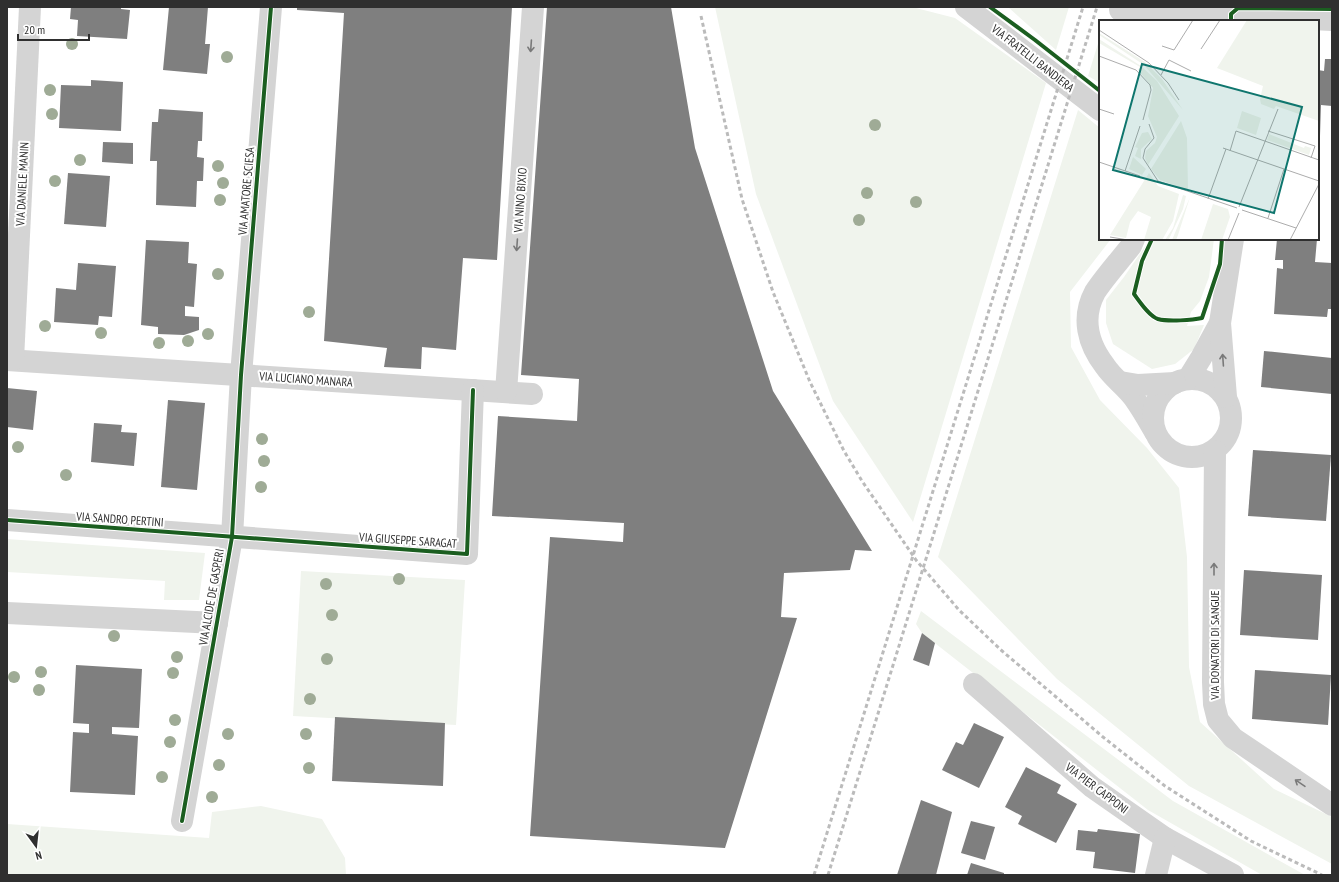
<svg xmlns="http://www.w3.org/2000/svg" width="1339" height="882" font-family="'PT Sans Narrow',sans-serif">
	<rect width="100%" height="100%" fill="#fff"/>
	<g fill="#f0f4ed">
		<polygon points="715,7 912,7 955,18 1046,83 913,522 833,401 756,194"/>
		<polygon points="1008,7 1069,7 1056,50"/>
		<polygon points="1100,37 1100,83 1088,76"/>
		<polygon points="1078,110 1100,128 1100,239 1111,239 1070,292 1071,347 1100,400 1147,448 1179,488 1187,557 1189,667 1200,722 1274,789 1332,817 1332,864 1189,786 1057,679 938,557"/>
		<polygon points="1150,239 1214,239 1209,277 1200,301 1191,312 1187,326 1204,325 1194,349 1175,364 1152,369 1113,344 1106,323 1106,300 1124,277"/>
		<polygon points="7,539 205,553 199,600 164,600 165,581 7,572"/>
		<polygon points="301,571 465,580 456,725 293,716"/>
		<polygon points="921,611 1173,801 1305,875 1262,875 1148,810 922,633 916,624"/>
		<polygon points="261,806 322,819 345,858 346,875 7,875 7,824 209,838 212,812"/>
	</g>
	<g fill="#7f7f7f">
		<polygon points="71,7 121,7 121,9 130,10 127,39 77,36 78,20 70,19"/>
		<polygon points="169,7 208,7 205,44 210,44 207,74 163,70"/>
		<polygon points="297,7 512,7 497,260 463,258 456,350 422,347 421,369 384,367 387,348 324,341 344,13 297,10"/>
		<polygon points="547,7 671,7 695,148 773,391 872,551 855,550 850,570 784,573 781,617 797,618 725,848 530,836 550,537 623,542 624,523 492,516 498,416 577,421 579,379 521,375"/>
		<polygon points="1325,59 1332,59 1332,106 1321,105 1320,136 1318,135 1318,70 1324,71"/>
		<polygon points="91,80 123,82 121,131 59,128 61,85 91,86"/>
		<polygon points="159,109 203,112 202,141 198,141 197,157 204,158 203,181 197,181 196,207 156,205 157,161 150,161 152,122 158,122"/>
		<polygon points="103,142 133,143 133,164 102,162"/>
		<polygon points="68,173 110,176 106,227 64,224"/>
		<polygon points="1277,239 1317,239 1315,262 1332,263 1332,309 1328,309 1327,317 1274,314 1277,268 1283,269 1283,260 1275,260"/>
		<polygon points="146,240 189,242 188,263 197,264 194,307 185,306 185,316 199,317 199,330 184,335 158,334 158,327 141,325"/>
		<polygon points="78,263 116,266 112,317 99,316 98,325 54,322 56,288 76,290"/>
		<polygon points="1264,351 1332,358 1332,394 1261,387"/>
		<polygon points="7,388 37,391 33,430 7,427"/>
		<polygon points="168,400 205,403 197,490 161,487"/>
		<polygon points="94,423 122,425 121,432 137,433 134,466 91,462"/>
		<polygon points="1253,450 1331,455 1326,521 1248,516"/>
		<polygon points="1244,570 1322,575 1318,640 1240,635"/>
		<polygon points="922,633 935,643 929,666 913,660"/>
		<polygon points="76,665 142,669 139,728 112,727 112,734 138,736 135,795 70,792 73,732 89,733 89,724 73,723"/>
		<polygon points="1255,670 1331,675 1328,725 1252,719"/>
		<polygon points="335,717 445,723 443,786 332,781"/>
		<polygon points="974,723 1004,737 979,788 942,770 956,742 963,745"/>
		<polygon points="1026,767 1061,785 1057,793 1077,804 1056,843 1018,824 1022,816 1005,807"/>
		<polygon points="921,800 952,812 936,875 897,875"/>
		<polygon points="971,821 995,827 985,860 961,853"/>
		<polygon points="1098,829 1140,834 1135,873 1093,868 1095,852 1076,850 1078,830 1097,832"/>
		<polygon points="971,863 1004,873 1004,875 967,875"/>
	</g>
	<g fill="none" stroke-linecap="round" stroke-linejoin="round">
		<g stroke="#d4d4d4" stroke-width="22">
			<polyline points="966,7 1100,110"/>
			<polyline points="1120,10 1332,20"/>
			<path d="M1134,239L1131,246C1120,260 1104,278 1095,292C1081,318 1088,344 1105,366C1113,378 1125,386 1134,398C1142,409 1148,420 1155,432"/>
			<polyline points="7,360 532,394"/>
			<polyline points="13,360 30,7"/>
			<circle cx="1192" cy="418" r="39"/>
			<polyline points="1188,379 1201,358 1220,323"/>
			<polyline points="1120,382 1138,385 1175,383"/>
			<polyline points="506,392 533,7"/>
			<polyline points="1226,397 1220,323 1233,239"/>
			<polyline points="1215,451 1213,682 1214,704 1218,720 1233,738 1332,805"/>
			<polyline points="7,520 467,554 473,390"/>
			<polyline points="7,613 217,623"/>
			<polyline points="974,684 1092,787 1165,838 1233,875"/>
			<polyline points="182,821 232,537 241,375 271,7"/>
			<polyline points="1156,875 1165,838"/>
		</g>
		<g stroke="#bbb" stroke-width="3" stroke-dasharray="4 3" stroke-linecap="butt">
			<polyline points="701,16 742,199 773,292 810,382 844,451 862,481 916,560 959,610 1001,650 1103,737 1165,786 1251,841 1322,875"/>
			<polyline points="814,875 1083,7"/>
			<polyline points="828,875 1097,7"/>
		</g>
		<defs>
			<g id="cycleway">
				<polyline points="990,7 1035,40 1100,91"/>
				<polyline points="1231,21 1231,14 1238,8 1332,9"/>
				<path d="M1152,239L1142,261L1134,294C1140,302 1149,316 1158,319C1168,322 1193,320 1202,318L1220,264L1222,239"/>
				<polyline points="7,520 467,554 473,390"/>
				<polyline points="182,821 232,537 241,375 271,7"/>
			</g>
		</defs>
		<use href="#cycleway" stroke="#fff" stroke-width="6"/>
		<use href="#cycleway" stroke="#1b5e20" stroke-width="4"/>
	</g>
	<g fill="#9fab96">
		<circle cx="72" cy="44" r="6"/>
		<circle cx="227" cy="57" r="6"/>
		<circle cx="50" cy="90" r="6"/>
		<circle cx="52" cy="114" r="6"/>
		<circle cx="875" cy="125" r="6"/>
		<circle cx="80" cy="160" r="6"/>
		<circle cx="218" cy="166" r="6"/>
		<circle cx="55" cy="181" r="6"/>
		<circle cx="223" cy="183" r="6"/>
		<circle cx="867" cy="193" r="6"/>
		<circle cx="220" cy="200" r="6"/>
		<circle cx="916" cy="202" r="6"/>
		<circle cx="859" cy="220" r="6"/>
		<circle cx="218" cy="274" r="6"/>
		<circle cx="309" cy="312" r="6"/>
		<circle cx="45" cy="326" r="6"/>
		<circle cx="101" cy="333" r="6"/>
		<circle cx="208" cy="334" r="6"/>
		<circle cx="188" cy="341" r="6"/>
		<circle cx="159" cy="343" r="6"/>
		<circle cx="262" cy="439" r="6"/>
		<circle cx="18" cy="447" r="6"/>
		<circle cx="264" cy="461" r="6"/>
		<circle cx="66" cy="475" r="6"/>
		<circle cx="261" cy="487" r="6"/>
		<circle cx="399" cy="579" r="6"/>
		<circle cx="326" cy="584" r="6"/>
		<circle cx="332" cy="615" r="6"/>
		<circle cx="114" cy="636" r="6"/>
		<circle cx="177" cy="657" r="6"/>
		<circle cx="327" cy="659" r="6"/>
		<circle cx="41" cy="672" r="6"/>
		<circle cx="173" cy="673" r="6"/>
		<circle cx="14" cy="677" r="6"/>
		<circle cx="39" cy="690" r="6"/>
		<circle cx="310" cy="699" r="6"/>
		<circle cx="175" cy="720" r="6"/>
		<circle cx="228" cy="734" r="6"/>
		<circle cx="306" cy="734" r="6"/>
		<circle cx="170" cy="742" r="6"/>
		<circle cx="219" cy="765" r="6"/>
		<circle cx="309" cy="768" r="6"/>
		<circle cx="162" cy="777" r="6"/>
		<circle cx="212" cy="797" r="6"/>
	</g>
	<defs><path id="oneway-shaft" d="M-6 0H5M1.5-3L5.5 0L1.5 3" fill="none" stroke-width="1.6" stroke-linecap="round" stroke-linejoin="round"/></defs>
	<g stroke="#797979">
		<use href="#oneway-shaft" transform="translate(531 46) rotate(94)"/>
		<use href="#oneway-shaft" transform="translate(517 245) rotate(94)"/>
		<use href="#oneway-shaft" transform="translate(1223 360) rotate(-94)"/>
		<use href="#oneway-shaft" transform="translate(1214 569) rotate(-90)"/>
		<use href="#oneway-shaft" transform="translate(1300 783) rotate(-146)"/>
	</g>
	<g text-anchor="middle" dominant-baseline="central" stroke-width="4" stroke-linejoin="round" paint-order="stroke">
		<g font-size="12" fill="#2f2f2f" stroke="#fff">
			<text transform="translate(1033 58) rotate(38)">VIA FRATELLI BANDIERA</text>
			<text transform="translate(22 184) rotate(-87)">VIA DANIELE MANIN</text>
			<text transform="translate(246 191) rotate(-85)">VIA AMATORE SCIESA</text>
			<text transform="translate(520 200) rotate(-86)">VIA NINO BIXIO</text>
			<text transform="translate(306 379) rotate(4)">VIA LUCIANO MANARA</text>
			<text transform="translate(120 519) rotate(4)">VIA SANDRO PERTINI</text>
			<text transform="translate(408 540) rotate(4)">VIA GIUSEPPE SARAGAT</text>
			<text transform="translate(211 597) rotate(-80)">VIA ALCIDE DE GASPERI</text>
			<text transform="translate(1214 645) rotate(-90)">VIA DONATORI DI SANGUE</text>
			<text transform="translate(1097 788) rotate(37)">VIA PIER CAPPONI</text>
		</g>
	</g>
	<g transform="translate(1099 20)">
		<rect width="220" height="220" fill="#fff"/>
		<path d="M148,0H220V101L177,86L175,89L162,84L161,79L164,66L118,48ZM0,13L46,42L63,59L84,90L45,45L0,15ZM0,19L42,46L58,61L80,96L49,145L46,138L47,131L56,123L58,117L49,96L54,68L39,50L41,47L0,23ZM143,91L162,98L157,115L138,108ZM82,101L88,118L89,170L61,160L52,149ZM49,112L53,119L42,129V139L36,136L39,128L36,127L43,113ZM170,114L205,128L206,126L212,128L210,135L168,120ZM34,137L47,149L43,155L30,149ZM50,153L59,166L80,174L74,201L63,220H45L52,197L39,191L31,202L27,218L11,215ZM84,175L87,176L84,189L70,219L66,220L74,208ZM91,177L79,215L77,220H73ZM114,184L129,189L131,197L123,220H102Z" fill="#f0f4ed"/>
		<path fill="none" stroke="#acacac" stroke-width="1" d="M0,10L50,43L69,63L80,80M63,26L75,30L94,0M102,29L121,0M0,36L37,50L51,65L52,70L44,100M62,55L70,40L92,51M0,89L15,94M50,104L55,118L46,129L44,138L59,161L138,188M169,111L216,126L212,138M124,128L220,161M131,131L137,111L220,140M0,142L41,156M26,151L41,106M109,179L127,129M140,187L179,89M143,190L197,208M169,198L185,149M11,217L29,220M129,220L140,193M191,220L220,164"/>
		<path fill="#0f766e" fill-opacity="0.15" stroke="#0f766e" stroke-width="2" d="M43,44L203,87L175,193L14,150Z"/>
		<rect width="220" height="220" fill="none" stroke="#2f2f2f" stroke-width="2"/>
	</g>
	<rect width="1339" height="882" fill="none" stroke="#2f2f2f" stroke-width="16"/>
	<g transform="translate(36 846) rotate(165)" stroke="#ffffff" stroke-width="3" paint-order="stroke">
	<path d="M0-3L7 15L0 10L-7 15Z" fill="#2f2f2f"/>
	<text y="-6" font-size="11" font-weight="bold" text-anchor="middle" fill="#2f2f2f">N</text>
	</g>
	<path d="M18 34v6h71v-6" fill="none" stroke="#2f2f2f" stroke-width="2"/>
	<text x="24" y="34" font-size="12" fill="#2f2f2f" stroke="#ffffff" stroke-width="3" paint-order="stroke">20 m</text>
</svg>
